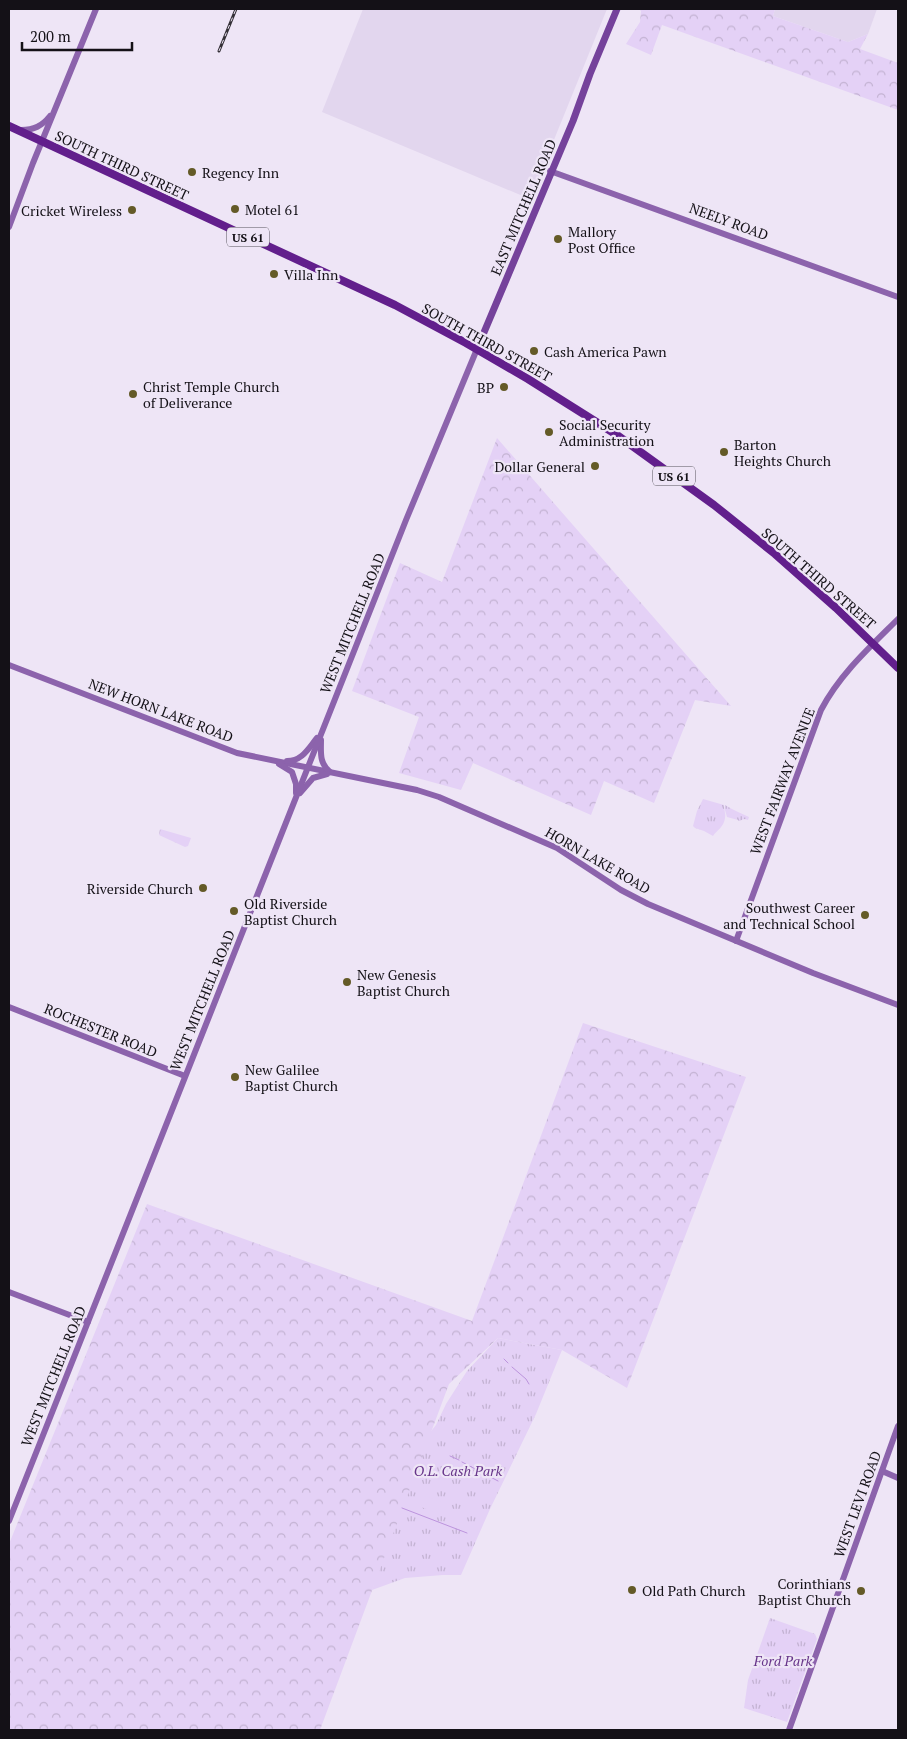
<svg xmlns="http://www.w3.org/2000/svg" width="907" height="1739" font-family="'PT Serif',serif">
	<defs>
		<pattern id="grass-tufts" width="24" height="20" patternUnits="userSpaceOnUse" patternTransform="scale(1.25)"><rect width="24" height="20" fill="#e4d1f6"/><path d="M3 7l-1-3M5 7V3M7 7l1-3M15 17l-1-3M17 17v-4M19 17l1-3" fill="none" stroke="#c3b2d2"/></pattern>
		<pattern id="forest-crowns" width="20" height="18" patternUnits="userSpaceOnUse" patternTransform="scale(1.25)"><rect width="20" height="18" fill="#e4d1f6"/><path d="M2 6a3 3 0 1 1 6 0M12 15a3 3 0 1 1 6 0" fill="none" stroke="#c3b2d2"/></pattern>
	</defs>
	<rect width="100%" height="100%" fill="#eee5f6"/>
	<g fill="#e2d6ee">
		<polygon points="363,9 607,9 530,199 322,112"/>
		<polygon points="775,9 877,9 868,34 848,42 773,16"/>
	</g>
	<g fill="url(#grass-tufts)">
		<path d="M703,799L724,805C724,810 726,814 725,818C724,827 717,830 713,836L704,831L695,828L693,826L697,811Z"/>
		<path d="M725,805C733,810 741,813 749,817L748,820L744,819L739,821L738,820L727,817L725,810Z"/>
		<polygon points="160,829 191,838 188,846 185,847 159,835"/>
		<polygon points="498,1338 562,1350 536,1414 490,1509 461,1575 443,1575 405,1578 372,1590 410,1467 419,1446 436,1425 446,1404 467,1371"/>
		<polygon points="770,1618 815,1634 817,1639 787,1722 744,1708 748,1680"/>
	</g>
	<g fill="url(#forest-crowns)">
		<polygon points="639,9 775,9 773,16 848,42 868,34 860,49 898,63 898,110 662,25 651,55 626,44 640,22 641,11"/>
		<polygon points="497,438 731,706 695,700 654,803 604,781 591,815 473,763 461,790 399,773 419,717 352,691 400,563 442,582"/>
		<polygon points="583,1023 746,1077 627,1388 562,1350 498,1338 449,1384 320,1730 9,1730 9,1544 147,1204 472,1321"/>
	</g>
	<polygon fill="#e4d1f6" points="425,1496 442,1502 437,1513 421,1507"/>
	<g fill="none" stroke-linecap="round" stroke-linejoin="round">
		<g stroke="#bc94dd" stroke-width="1">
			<polyline points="504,1359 508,1363"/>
			<polyline points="512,1367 526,1379 529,1384"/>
			<polyline points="450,1456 459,1460"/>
			<polyline points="462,1462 498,1481"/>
			<polyline points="402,1508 467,1533"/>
			<polyline points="9,1730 14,1730"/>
		</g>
		<g stroke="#8c63ac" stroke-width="6">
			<path d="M21,130C34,130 42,126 50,116"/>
			<polyline points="550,171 898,297"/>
			<polyline points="9,227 33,163 96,9"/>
			<polyline points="9,665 237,753 417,790 439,797 557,848 621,890 648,904 813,973 898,1005"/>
			<path d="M321,740C321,752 319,763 330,772"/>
			<path d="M287,761C302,761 308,749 317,738"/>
			<polyline points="279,764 292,772 296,784 296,793"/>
			<polyline points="300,793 313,778 327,774"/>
			<path d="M736,941L821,710C840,674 870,647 898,619"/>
			<polyline points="9,1007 185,1076"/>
			<polyline points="9,1292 88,1322"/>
			<polyline points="882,1471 898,1478"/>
			<polyline points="9,1521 406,520 477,349"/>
			<polyline points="789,1730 898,1426"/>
		</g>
		<polyline stroke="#75429b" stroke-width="7" points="477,349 573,121 590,74 617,9"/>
		<polyline stroke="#621f8c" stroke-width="8" points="9,126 395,305 466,343 528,379 617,435 714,505 775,554 836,608 898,668"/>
		<defs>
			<polyline id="rail" points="219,51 236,9"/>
		</defs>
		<use href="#rail" stroke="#343037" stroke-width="3"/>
		<use href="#rail" stroke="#eee5f6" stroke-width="1" stroke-dasharray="4" stroke-linecap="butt"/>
	</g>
	<g fill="#645a27" stroke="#eee5f6" stroke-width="2">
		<circle cx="192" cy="172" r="5"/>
		<circle cx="235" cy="209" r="5"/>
		<circle cx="132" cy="210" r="5"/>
		<circle cx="558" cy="239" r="5"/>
		<circle cx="274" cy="274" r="5"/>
		<circle cx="534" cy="351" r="5"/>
		<circle cx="504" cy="387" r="5"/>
		<circle cx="133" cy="394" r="5"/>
		<circle cx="549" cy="432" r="5"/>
		<circle cx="724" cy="452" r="5"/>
		<circle cx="595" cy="466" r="5"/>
		<circle cx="203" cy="888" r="5"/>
		<circle cx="234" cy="911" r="5"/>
		<circle cx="865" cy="915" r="5"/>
		<circle cx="347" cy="982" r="5"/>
		<circle cx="235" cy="1077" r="5"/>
		<circle cx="632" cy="1590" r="5"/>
		<circle cx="861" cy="1591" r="5"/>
	</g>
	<g text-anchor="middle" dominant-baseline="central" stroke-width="4.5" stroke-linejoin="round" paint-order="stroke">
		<g fill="#eee5f6" stroke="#55515a" stroke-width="1">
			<rect x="227" y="227.5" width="42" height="19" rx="4"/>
			<rect x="653" y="466.5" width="42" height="19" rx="4"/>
		</g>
		<g font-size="12" font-weight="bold" fill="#141117">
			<text x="248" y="237">US 61</text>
			<text x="674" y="476">US 61</text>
		</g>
		<g font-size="14" fill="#141117" stroke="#eee5f6">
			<text transform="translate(122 165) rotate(25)">SOUTH THIRD STREET</text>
			<text transform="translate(523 207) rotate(-67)">EAST MITCHELL ROAD</text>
			<text transform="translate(729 221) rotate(20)">NEELY ROAD</text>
			<text transform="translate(487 342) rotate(29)">SOUTH THIRD STREET</text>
			<text transform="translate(819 578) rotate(41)">SOUTH THIRD STREET</text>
			<text transform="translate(352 623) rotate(-68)">WEST MITCHELL ROAD</text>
			<text transform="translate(161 710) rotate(21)">NEW HORN LAKE ROAD</text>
			<text transform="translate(782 781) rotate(-69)">WEST FAIRWAY AVENUE</text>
			<text transform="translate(598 860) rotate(30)">HORN LAKE ROAD</text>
			<text transform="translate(202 1000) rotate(-68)">WEST MITCHELL ROAD</text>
			<text transform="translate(101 1030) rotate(22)">ROCHESTER ROAD</text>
			<text transform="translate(53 1376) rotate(-68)">WEST MITCHELL ROAD</text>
			<text transform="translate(857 1504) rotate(-70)">WEST LEVI ROAD</text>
		</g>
		<g font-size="14" fill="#141117" stroke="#eee5f6" text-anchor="start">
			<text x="202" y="172">Regency Inn</text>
			<text x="245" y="209">Motel 61</text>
			<text x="122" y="210" text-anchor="end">Cricket Wireless</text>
			<text x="568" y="231">Mallory<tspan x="568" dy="16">Post Office</tspan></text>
			<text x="284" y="274">Villa Inn</text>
			<text x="544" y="351">Cash America Pawn</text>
			<text x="143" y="386">Christ Temple Church<tspan x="143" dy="16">of Deliverance</tspan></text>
			<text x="494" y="387" text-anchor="end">BP</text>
			<text x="559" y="424">Social Security<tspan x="559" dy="16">Administration</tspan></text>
			<text x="734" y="444">Barton<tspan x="734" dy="16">Heights Church</tspan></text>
			<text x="585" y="466" text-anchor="end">Dollar General</text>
			<text x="193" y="888" text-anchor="end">Riverside Church</text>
			<text x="244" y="903">Old Riverside<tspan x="244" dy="16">Baptist Church</tspan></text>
			<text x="855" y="907" text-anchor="end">Southwest Career<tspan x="855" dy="16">and Technical School</tspan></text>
			<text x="357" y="974">New Genesis<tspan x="357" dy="16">Baptist Church</tspan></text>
			<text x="245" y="1069">New Galilee<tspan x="245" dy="16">Baptist Church</tspan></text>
			<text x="851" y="1583" text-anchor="end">Corinthians<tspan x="851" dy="16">Baptist Church</tspan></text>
			<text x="642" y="1590">Old Path Church</text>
		</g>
		<g font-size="14" font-style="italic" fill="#67358a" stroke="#eee5f6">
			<text x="458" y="1470">O.L. Cash Park</text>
			<text x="783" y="1660">Ford Park</text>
		</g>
	</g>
	<rect width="907" height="1739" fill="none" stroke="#141117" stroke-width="20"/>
	<path d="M22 42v8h110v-8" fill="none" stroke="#141117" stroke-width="2.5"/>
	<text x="30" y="42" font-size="15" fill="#141117" stroke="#eee5f6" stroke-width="4" paint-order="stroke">200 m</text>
</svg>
